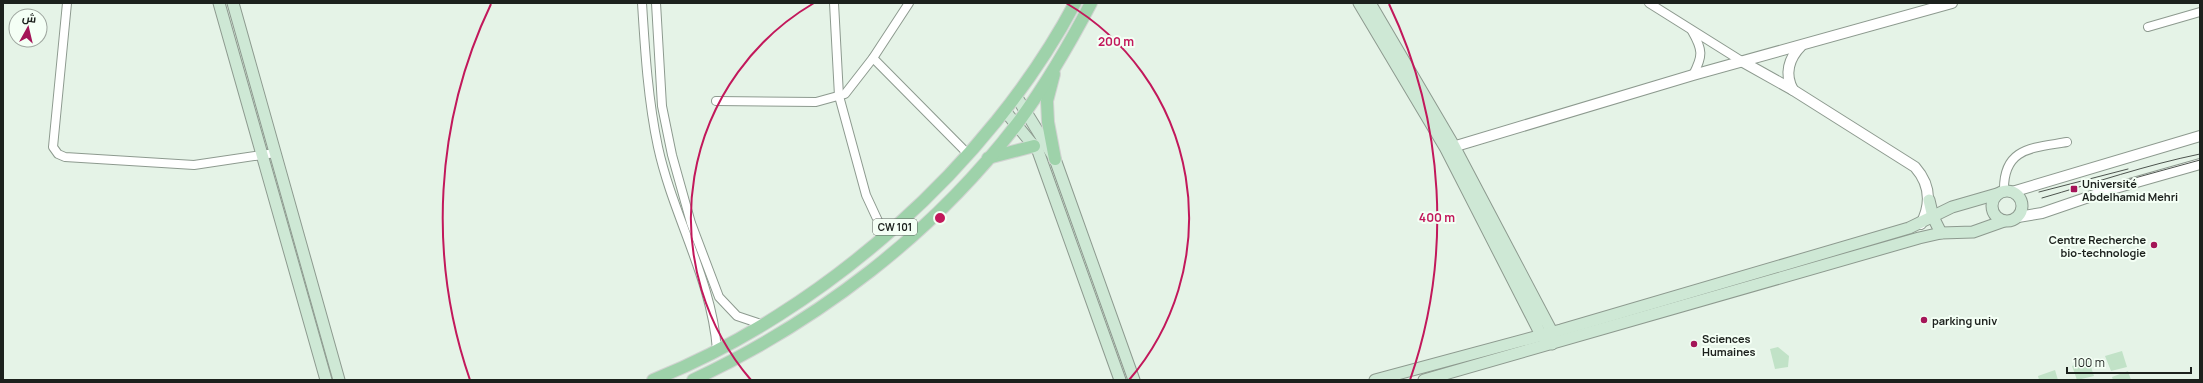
<svg xmlns="http://www.w3.org/2000/svg" width="2203" height="383" font-family="Manrope,Cairo,sans-serif">
	<rect width="100%" height="100%" fill="#e5f3e7"/>
	<g fill="#c1e2c7">
		<polygon points="1778,347 1789,356 1788,367 1775,369 1770,349"/>
		<polygon points="2122,351 2127,367 2111,371 2105,356"/>
		<polygon points="2089,361 2094,376 2077,380 2072,366"/>
		<polygon points="2055,370 2058,380 2039,380 2038,376"/>
		<polygon points="2128,371 2131,380 2113,380 2112,377"/>
	</g>
	<g fill="none" stroke-linecap="round" stroke-linejoin="round">
		<defs>
			<g id="minor">
				<polyline points="67,3 53,147 58,154 65,157 194,165 275,153"/>
				<path d="M642,3C645,51 648,100 658,147C673,216 712,280 717,350"/>
				<polyline points="656,3 662,106 672,155 691,223 719,297 737,316 761,324"/>
				<polyline points="834,3 839,96 866,195 885,236"/>
				<polyline points="1649,3 1743,62"/>
				<polyline points="2148,27 2200,12"/>
				<path d="M1692,31C1703,50 1703,56 1693,75"/>
				<polyline points="873,58 968,154"/>
				<polyline points="716,101 816,102 845,94 873,58 909,3"/>
				<path d="M2004,191C2003,147 2033,148 2067,142"/>
			</g>
			<g id="tertiary">
				<path d="M1743,62L1793,90L1915,167C1930,184 1932,203 1921,224"/>
				<path d="M1793,90C1784,74 1789,58 1801,46"/>
				<polyline points="1446,149 1693,75 1952,3"/>
				<polyline points="2012,192 2200,136"/>
				<polyline points="2018,217 2042,213 2112,189 2200,164"/>
			</g>
			<g id="secondary">
				<polyline points="219,3 326,380"/>
				<polyline points="233,3 339,380"/>
				<polyline points="1359,3 1446,149 1541,335 1552,344 1552,332 1454,146 1370,3"/>
				<polyline points="1016,96 1055,159 1134,380"/>
				<polyline points="1005,111 1038,151 1120,380"/>
				<circle cx="2007" cy="206" r="15"/>
				<polyline points="1929,200 1933,217 1941,233"/>
				<polyline points="1375,380 1561,330 1909,228 1952,207 1997,194"/>
				<polyline points="1424,380 1919,238 1941,233 1973,232 2004,221"/>
			</g>
			<g id="primary">
				<polyline points="1054,74 1047,101 1048,122 1055,159"/>
				<polyline points="988,158 1034,146"/>
				<path d="M653,380C823,312 989,165 1075,3"/>
				<path d="M693,380C818,321 933,234 1017,124C1045,86 1069,45 1091,3"/>
			</g>
		</defs>
		<use href="#minor" stroke="#8d9a8f" stroke-width="10"/>
		<use href="#tertiary" stroke="#8d9a8f" stroke-width="12"/>
		<use href="#secondary" stroke="#8d9a8f" stroke-width="13"/>
		<use href="#primary" stroke="#d2d3d2" stroke-width="14"/>
		<use href="#minor" stroke="#fff" stroke-width="8"/>
		<use href="#tertiary" stroke="#fff" stroke-width="10"/>
		<use href="#secondary" stroke="#cee8d5" stroke-width="11"/>
		<use href="#primary" stroke="#9ed2aa" stroke-width="12"/>
		<g stroke="#4d544e" stroke-width="1">
			<polyline points="2113,184 2200,160"/>
			<polyline points="2039,192 2128,169"/>
			<path d="M2042,198C2094,183 2146,165 2200,154"/>
		</g>
	</g>
	<g fill="none" stroke="#c2185b" stroke-width="2">
		<path d="M751 380A249 249 0 0 1 814 3M1066 3A249 249 0 0 1 1129 380"/>
		<path d="M470 380A497 497 0 0 1 491 4M1389 4A497 497 0 0 1 1410 380"/>
	</g>
	<g fill="#a41558" stroke="#f4fff5" stroke-width="1.5">
		<rect x="2070" y="185" width="8" height="8" rx="2"/>
		<circle cx="2154" cy="245" r="4"/>
		<circle cx="1924" cy="320" r="4"/>
		<circle cx="1694" cy="344" r="4"/>
	</g>
	<g text-anchor="middle" dominant-baseline="central" stroke-width="4" stroke-linejoin="round" paint-order="stroke">
		<rect fill="#f4fff5" stroke="#5d645e" stroke-width="1" x="873" y="219" width="44" height="16" rx="3"/>
		<g font-size="10" font-weight="bold" fill="#1c211d">
			<text x="895" y="227">CW 101</text>
		</g>
		<g font-size="11" font-weight="bold" fill="#1c211d" stroke="#f4fff5" text-anchor="start">
			<text x="2082" y="183">Université<tspan x="2082" dy="13">Abdelhamid Mehri</tspan></text>
			<text x="2146" y="239" text-anchor="end">Centre Recherche<tspan x="2146" dy="13">bio-technologie</tspan></text>
			<text x="1932" y="320">parking univ</text>
			<text x="1702" y="338">Sciences<tspan x="1702" dy="13">Humaines</tspan></text>
		</g>
	</g>
	<circle cx="940" cy="218" r="6" fill="#c2185b" stroke="#f4fff5" stroke-width="2"/>
	<g font-size="12" text-anchor="middle" font-weight="bold" fill="#c2185b" stroke="#f4fff5" stroke-width="4" stroke-linejoin="round" paint-order="stroke">
		<text x="1116" y="46">200 m</text>
		<text x="1437" y="222">400 m</text>
	</g>
	<rect width="2203" height="383" fill="none" stroke="#1c211d" stroke-width="8"/>
	<g transform="translate(28 28) rotate(8)"><circle r="19" fill="#f4fff5" stroke="#9ea69f"/>
	<path d="M0-3L7 15L0 10L-7 15Z" fill="#a41558"/>
	<text y="-6" font-size="11" font-weight="bold" text-anchor="middle" fill="#1c211d">ش</text>
	</g>
	<path d="M2067 367v6h124v-6" fill="none" stroke="#1c211d" stroke-width="2"/>
	<text x="2073" y="367" font-size="12" fill="#1c211d" stroke="#f4fff5" stroke-width="3" paint-order="stroke">100 m</text>
</svg>
